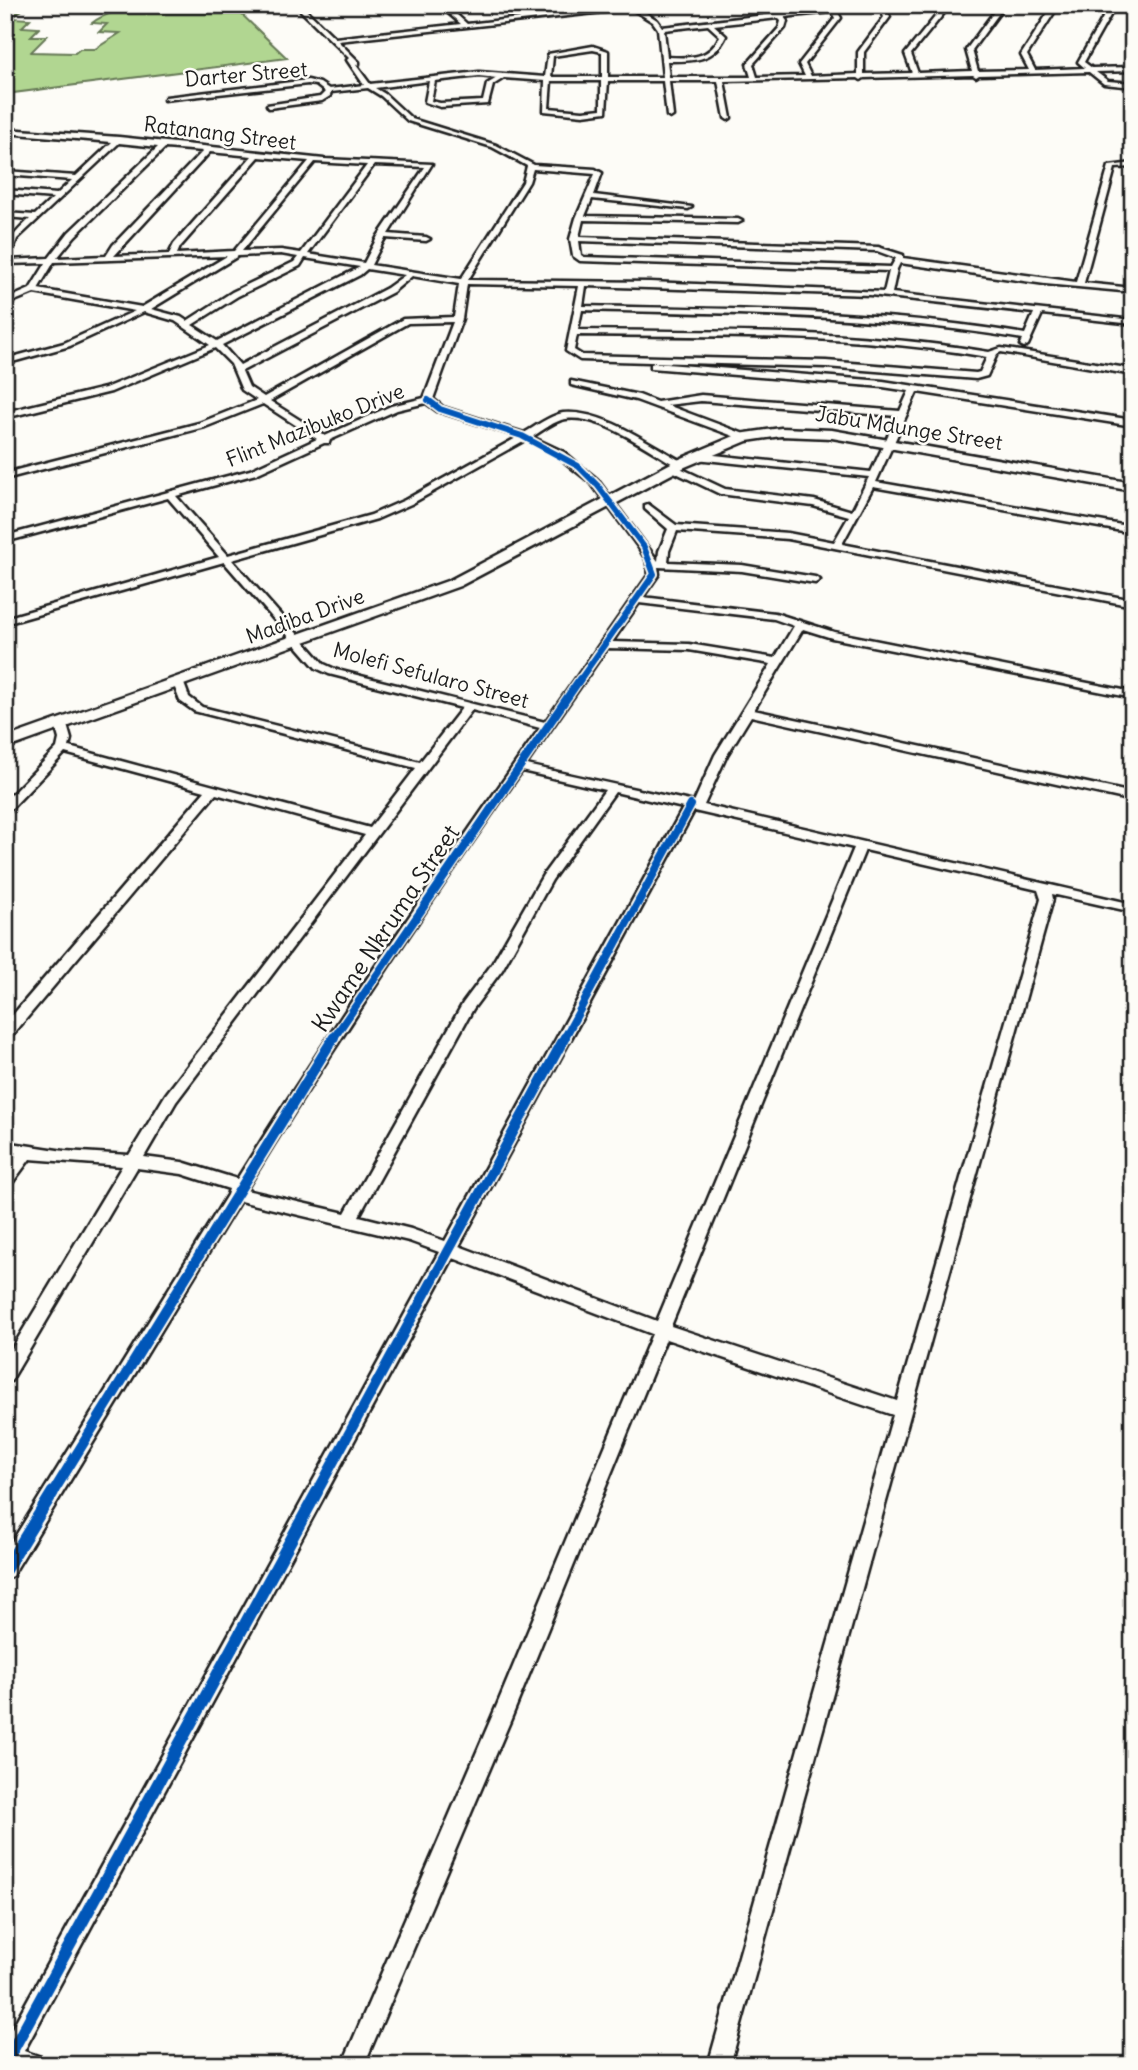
<svg xmlns="http://www.w3.org/2000/svg" width="1138" height="2070" font-family="Delius,sans-serif">
	<rect width="100%" height="100%" fill="#fdfcf7"/>
	<filter id="ink" filterUnits="userSpaceOnUse"><feTurbulence type="fractalNoise" baseFrequency=".0143" numOctaves="2"/><feDisplacementMap in="SourceGraphic" scale="14" xChannelSelector="R" yChannelSelector="G"/><feConvolveMatrix kernelMatrix="1 2 1 2 8 2 1 2 1" color-interpolation-filters="sRGB"/></filter>
	<g filter="url(#ink)">
		<path fill="#b1d691" stroke="#667956" stroke-width="2" d="M5,5H28L12,18L30,19L22,27L39,28L31,36H47L31,52L75,53L80,49H95L120,33L99,32L107,24L92,23C120,0 195,5 232,5L287,58L5,94Z"/>
		<g fill="none" stroke-linecap="round" stroke-linejoin="round">
			<defs>
				<path id="street" d="M295,5H301L335,38L461,24L439,5H446L467,24L634,5L657,20L662,27L833,7L884,5L890,17L864,52V74L912,73L905,54L939,12L935,5H941L945,12L911,54L918,73L972,71L966,50L999,5H1005L972,50L978,71L1029,70L1021,55L1053,5H1059L1027,55L1035,70L1085,68L1078,62L1105,14V5H1111V14L1084,62L1092,68L1133,67V71L1096,72L1108,81L1133,83V87L1104,84L1089,72L979,75L976,77L973,75L864,78L861,80L858,78L724,81L731,118L728,120L725,118L718,81H669L673,116L670,118L667,116L663,81H608L606,112L583,115L544,111L545,81L504,78L493,85L488,104L440,107L425,102L429,81L375,88L385,94L412,119L496,145L534,165L595,169L602,173L594,195L692,207L688,209L592,199L585,216L738,219L742,221L738,223L583,220L579,237L878,247L903,255V258L1076,282L1109,166L1133,163V167L1115,168L1084,283L1133,288V292L1045,284L900,263L897,269L892,293L1133,320V324L1042,314L1028,345L1024,347L1020,345L1023,339C876,314 730,314 582,310L578,330C716,332 853,329 989,352L1001,348L1133,369V375L1001,352L997,354L987,376L976,379L826,367L580,360L566,351L579,286L467,284L462,319L433,399L443,407L524,433C535,427 550,415 563,413C602,409 650,444 683,462V466H677C648,450 600,414 566,419C555,420 542,431 532,437L564,452L597,479L658,561L659,551L668,529L645,509V505L648,504L676,525L788,533L834,542L849,516L813,506L720,494L670,470V466H676L725,489L814,500L852,511L869,477L696,459L691,456L696,453L871,472L897,416L701,401L667,405L747,435L749,437L744,440L636,400L571,385V381L639,395L657,402L701,395L900,411L909,391L883,387L651,368V364L654,363L883,381L1133,420V426L917,392L876,482L1133,527V533L873,487L842,544L1133,600V606L788,539L677,531L669,551L668,562L742,565L815,577L820,580L815,583L742,571L658,567L659,574L643,597L775,613L834,632L1133,692V698L832,638L803,629L754,710L1133,793V801L751,716L727,755L704,805L1133,904V912L1052,894L1053,899L730,2065H708L893,1415L666,1339L511,1719L364,2065H342L497,1705L652,1334L453,1258L24,2051L41,2057L44,2065H5V2041L439,1252L409,1241L240,1201L12,1576L5,1579V1553L227,1195L229,1189L182,1174L137,1168L11,1381L5,1383V1360L122,1166L30,1159L10,1186L5,1188V1170L16,1156L5,1154V1142L64,1151L129,1155L166,1094L365,835L216,794L10,1038L5,1039V1024L205,791L65,753L9,811L5,812V801L57,748L59,739L55,725L61,722L67,725L71,739L69,747L370,828L416,768L194,711L180,701L173,683L175,681H183L189,697L202,707L420,762L462,708L329,674L316,668L224,562L5,624V618L219,557L168,498L5,542V536L250,470L317,439L263,404L205,427L5,479V473L199,423L257,400L242,390L231,364L215,348L111,392L5,418V412L105,388L210,345L175,321L144,312L70,346L5,364V359L64,343L135,311L34,293L5,305V300L30,289L46,263L5,264C5,242 15,233 30,219L5,217V213L35,215L53,198L5,194V190L57,194L72,180L5,175V171L76,176L112,142L5,133V129L119,137L324,159L432,164L388,234L426,237L430,239L426,241L385,238L371,265L461,279L523,182L527,166L492,147L408,121L381,96L368,88L331,92L330,96L322,101L269,108L267,105L320,97L325,92L316,85L308,84L164,100L166,97L308,80L320,83L329,89L364,85L347,60L349,58ZM878,5L884,17L858,52V74L811,76L805,64L841,18L837,11ZM632,9L653,22L658,29L663,77H608V51L593,46L548,54L545,77L479,72L370,84L356,65L359,64V62L338,41ZM832,12L835,18L799,64L805,76L757,77L753,64L785,28L787,21L784,17ZM778,18L781,21L779,28L747,64L751,77H669L667,61C693,61 714,62 726,36L714,25ZM708,25L720,36C709,60 689,58 667,57L664,30ZM593,50L602,52V77H551L553,56ZM479,76L497,78L487,84L483,101L440,103L431,101L435,81ZM551,81H601V109L583,111L549,108ZM119,143L158,147L69,232L49,258L9,260L17,239ZM165,148L203,151L113,245L106,256L57,258L75,236ZM210,152L252,156L174,244L169,254L114,256ZM259,157L309,161L234,251L177,254L180,247ZM315,162L367,165L301,253L281,250L242,251ZM374,165L425,167L378,236L364,263L308,254ZM533,169L595,174L576,218L570,239L573,256L580,261L889,271L884,292L650,282L468,280L529,182ZM579,241L877,251L896,258L891,267L584,257L581,255ZM281,254L298,257L294,262L232,292L187,321L181,317L151,309L238,256ZM227,256L142,307L38,289L54,262ZM305,258L360,267L217,341L192,325L238,296L300,266ZM367,269L405,275L387,288L240,365L222,345L360,275ZM412,276L459,284L454,317L403,319L264,397L249,387L242,371L393,292ZM586,286L870,295L1034,313L1025,334C878,309 731,309 583,306ZM453,322L424,398L391,406L325,436L270,401L408,323ZM577,335C714,337 851,333 987,357L980,372L976,373L826,361L582,355L574,350ZM426,403L437,411L518,437L405,500L371,515L228,555L176,496L256,474L324,443H329L330,440L397,410ZM525,440L557,456L591,483L639,548L646,560L649,574L545,722L337,670L324,664L232,560L377,519L411,504ZM639,603L774,619L794,626L775,658L689,644L612,642ZM607,648L689,650L771,664L715,755L694,802L526,765ZM472,710L540,728C436,876 333,1025 237,1179L182,1162L144,1157L176,1102ZM522,771L605,790L543,875L492,964L463,1003L345,1213L246,1190C333,1047 426,908 522,771ZM615,792L683,808L445,1241L411,1229L359,1216L473,1009L502,970L552,880ZM694,811L854,848L657,1321L459,1246ZM865,850L1038,890L1041,899L897,1401L671,1326Z"/>
				<polygon id="secondary" points="781,428 832,430 1133,483 1133,491 832,438 781,436 747,441 685,467 460,586 5,749 5,738 450,580 675,461 739,434"/>
			</defs>
			<use href="#street" stroke="#1c1c1c" stroke-width="5"/>
			<use href="#secondary" stroke="#1c1c1c" stroke-width="5"/>
			<use href="#street" fill="#fdfcf7" fill-rule="evenodd"/>
			<use href="#secondary" fill="#fdfcf7" fill-rule="evenodd"/>
			<defs>
				<polyline id="cycleway-far3" points="428,400 440,409 522,436 578,466 598,486 644,547 654,574 579,681"/>
				<g id="cycleway-far2">
					<polyline points="333,1039 580,679"/>
					<polyline points="564,1039 691,805"/>
				</g>
				<g id="cycleway-far1">
					<polyline points="52,1494 334,1037"/>
					<polyline points="316,1494 565,1037"/>
				</g>
				<g id="cycleway">
					<polyline points="5,1570 53,1492"/>
					<polyline points="5,2064 317,1492"/>
				</g>
			</defs>
			<use href="#cycleway-far3" stroke="#fdfcf7" stroke-width="10"/>
			<use href="#cycleway-far2" stroke="#fdfcf7" stroke-width="11"/>
			<use href="#cycleway-far1" stroke="#fdfcf7" stroke-width="14"/>
			<use href="#cycleway" stroke="#fdfcf7" stroke-width="17"/>
			<use href="#cycleway-far3" stroke="#0057b8" stroke-width="6"/>
			<use href="#cycleway-far2" stroke="#0057b8" stroke-width="8"/>
			<use href="#cycleway-far1" stroke="#0057b8" stroke-width="10"/>
			<use href="#cycleway" stroke="#0057b8" stroke-width="12"/>
		</g>
	</g>
	<g text-anchor="middle" dominant-baseline="central" stroke-width="5" stroke-linejoin="round" paint-order="stroke">
		<g font-size="21" fill="#1c1c1c" stroke="#fdfcf7">
			<text transform="translate(246 74) rotate(-5)">Darter Street</text>
			<text transform="translate(220 133) rotate(7)">Ratanang Street</text>
			<text transform="translate(315 425) rotate(-22)">Flint Mazibuko Drive</text>
			<text transform="translate(909 428) rotate(9)">Jabu Mdunge Street</text>
			<text transform="translate(305 616) rotate(-20)">Madiba Drive</text>
			<text transform="translate(431 675) rotate(15)">Molefi Sefularo Street</text>
		</g>
		<g font-size="24" fill="#1c1c1c" stroke="#fdfcf7">
			<text transform="translate(385 928) rotate(-56)">Kwame Nkruma Street</text>
		</g>
	</g>
	<rect width="1138" height="2070" fill="none" stroke="#fdfcf7" stroke-width="28"/>
	<rect x="14" y="14" width="1110" height="2042" fill="none" stroke="#1c1c1c" stroke-width="2.5" filter="url(#ink)"/>
</svg>
